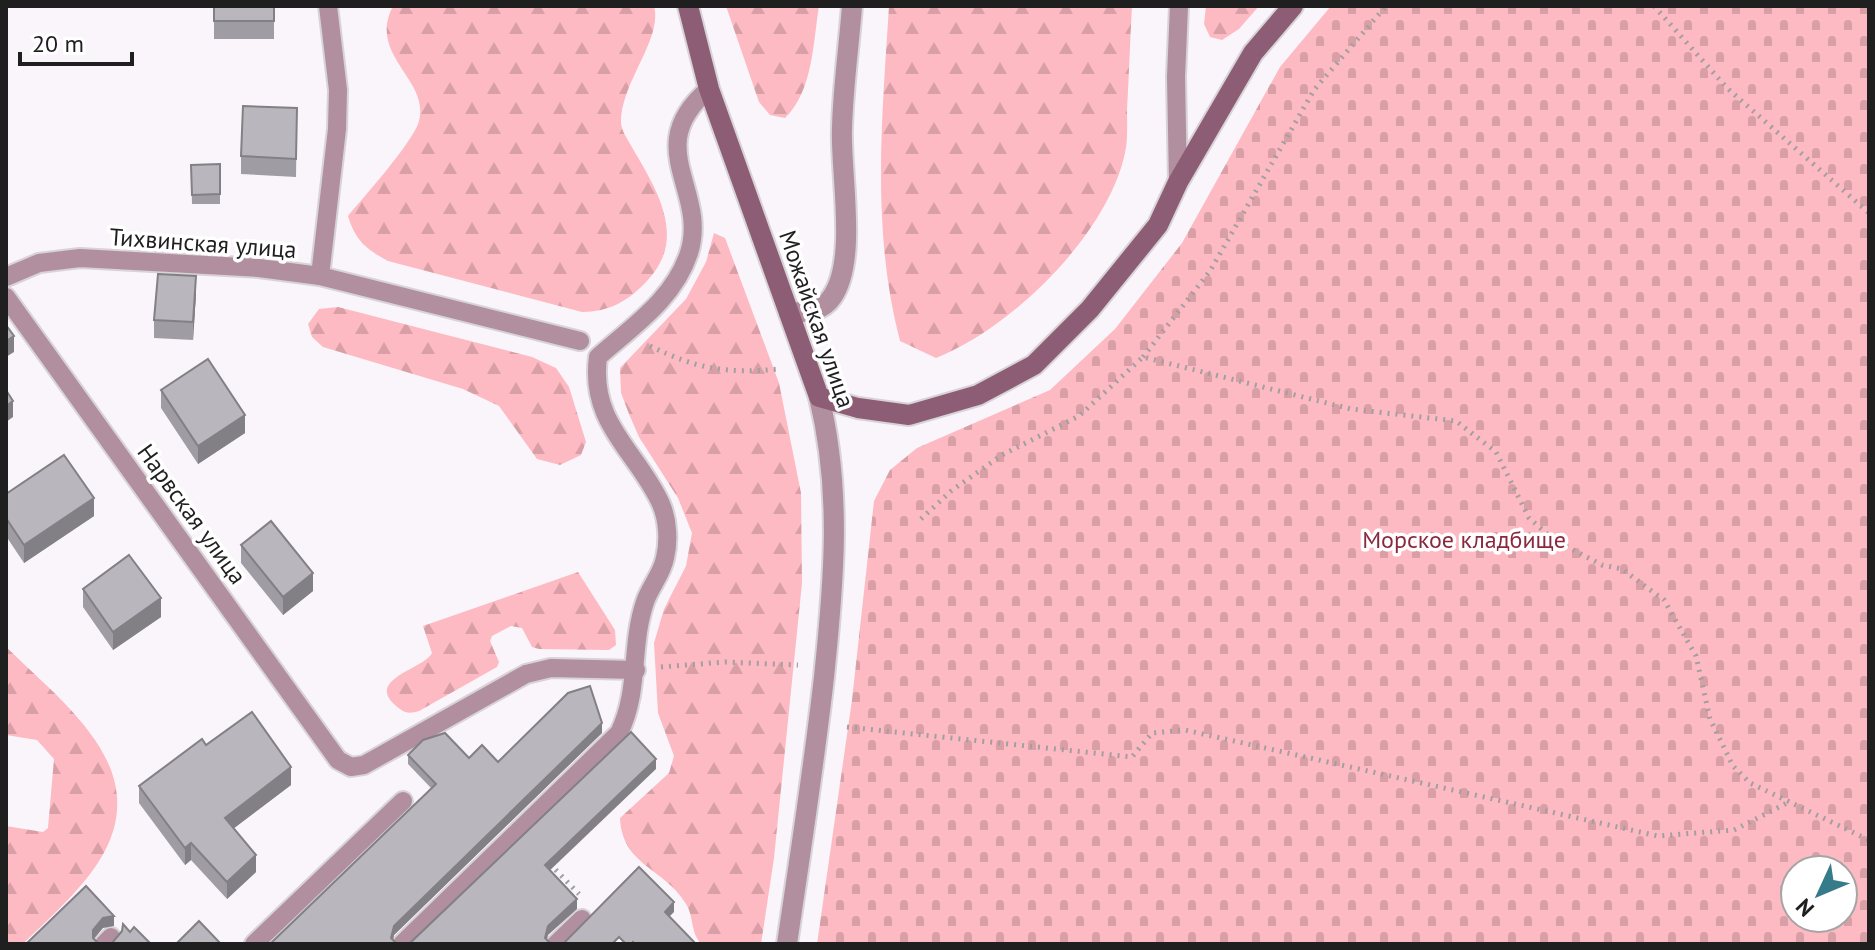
<svg xmlns="http://www.w3.org/2000/svg" width="1875" height="950" font-family="'PT Sans',sans-serif">
	<defs>
		<pattern id="forest-firs" width="22" height="20" patternUnits="userSpaceOnUse" patternTransform="scale(2)"><rect width="22" height="20" fill="#fdbac2"/><path d="M5 1l3.5 6h-7zM16 11l3.5 6h-7z" fill="#d99fa6"/></pattern>
		<pattern id="cemetery-stones" width="16" height="16" patternUnits="userSpaceOnUse" patternTransform="scale(2)"><rect width="16" height="16" fill="#fdbac2"/><path d="M2 7V4a2 2 0 0 1 4 0v3zM10 15v-3a2 2 0 0 1 4 0v3z" fill="#d99fa6"/></pattern>
	</defs>
	<rect width="100%" height="100%" fill="#faf5fa"/>
	<g fill="url(#forest-firs)">
		<path d="M393,6H654C663,39 621,82 621,122C621,131 629,141 633,149C658,192 688,239 646,282C628,301 609,312 582,312L388,261C366,249 355,240 348,216C364,197 414,141 419,121C430,79 367,56 393,6Z"/>
		<path d="M726,6H819C813,43 813,91 785,118L770,115L759,102Z"/>
		<path d="M889,6H1132C1130,41 1129,75 1127,110C1127,124 1128,140 1125,153C1108,234 1011,329 936,358L900,341C871,231 882,118 889,6Z"/>
		<polygon points="1206,6 1259,6 1239,29 1222,40 1210,37 1204,24"/>
		<path d="M714,233L725,238L779,383L801,493L802,583L774,858L761,944H701C690,931 694,916 686,904C665,868 622,866 620,818L669,773L674,756L658,713L654,643L664,609L686,566L692,533L678,498L639,437L629,414L621,393L620,368L686,299L706,262Z"/>
		<polygon points="338,307 532,357 556,368 569,387 586,442 581,455 560,465 537,459 499,406 463,389 323,347 312,337 308,324 319,309"/>
		<path d="M578,572L615,630L616,645L609,650L539,649L532,647L522,628L511,626L492,636L490,641L499,662L497,667L419,711C412,713 406,714 400,709C360,680 423,670 432,653L423,626Z"/>
		<path d="M6,647C73,712 166,779 87,878C68,902 44,923 23,944H6V826L43,832L48,828L54,759L37,740L6,735Z"/>
	</g>
	<path fill="url(#cemetery-stones)" fill-rule="evenodd" d="M1331,6H1869V944H817L852,700L874,501L890,470L917,448L1050,390L1115,329L1182,243L1280,67ZM1795,870H1843V918H1795Z"/>
	<g fill="none" stroke-linecap="round" stroke-linejoin="round">
		<defs>
			<g id="service">
				<polyline points="1178,182 1176,77 1179,6"/>
				<polyline points="320,276 337,129 338,90 328,6"/>
				<polyline points="6,277 39,263 80,258 259,268 320,276 580,341"/>
				<polyline points="6,297 338,760 351,767 364,765 526,674 551,668 636,670"/>
				<polyline points="104,944 111,937"/>
				<polyline points="254,944 403,801"/>
				<path d="M402,944L619,733C640,691 630,646 645,602C650,587 662,574 665,558C669,542 668,520 661,504C638,452 589,424 598,357C633,326 674,299 689,253C709,190 640,147 709,89"/>
				<polyline points="556,944 582,919"/>
			</g>
			<g id="minor">
				<path d="M789,313C805,312 822,312 832,297C858,260 840,172 842,128C843,87 849,46 852,6"/>
				<path d="M787,944C800,855 814,766 824,677C834,582 842,490 819,397"/>
			</g>
			<polyline id="secondary" points="688,6 709,89 819,397 858,408 909,415 978,395 1034,365 1090,309 1158,225 1178,182 1253,53 1293,6"/>
		</defs>
		<use href="#service" stroke="#d7d3d7" stroke-width="22"/>
		<use href="#minor" stroke="#d7d3d7" stroke-width="24"/>
		<use href="#secondary" stroke="#d7d3d7" stroke-width="24"/>
		<g stroke="#a29fa2" stroke-width="5" stroke-dasharray="2 6" stroke-linecap="butt">
			<polyline points="1654,6 1727,88 1869,213"/>
			<path d="M650,346C697,369 727,374 779,369"/>
			<polyline points="1143,357 1210,271 1314,90 1386,6"/>
			<polyline points="921,519 951,491 1002,455 1079,416 1143,357 1351,409 1456,421 1496,452 1529,518 1554,540 1602,565 1622,569 1664,600 1696,656 1710,719 1733,766 1750,783 1869,840"/>
			<polyline points="661,667 725,662 798,665"/>
			<polyline points="847,727 1132,757 1152,733 1185,730 1658,836 1734,830 1787,803"/>
			<polyline points="550,864 579,894"/>
		</g>
		<use href="#service" stroke="#b18f9f" stroke-width="18"/>
		<use href="#minor" stroke="#b18f9f" stroke-width="20"/>
		<use href="#secondary" stroke="#8d5d75" stroke-width="20"/>
	</g>
	<g fill="#9f9da3">
		<rect x="214" y="6" width="60" height="33"/>
		<polygon points="297,108 296,177 241,174 241,156"/>
		<polygon points="220,164 220,204 192,204 191,165"/>
		<polygon points="196,294 193,340 154,338 154,320"/>
		<polygon points="161,390 245,433 198,464 161,408"/>
		<polygon points="6,494 94,516 24,563 6,536"/>
		<polygon points="241,545 313,591 283,615 241,563"/>
		<polygon points="83,589 161,617 113,650 83,607"/>
		<polygon points="602,733 394,935 393,940 270,944 431,788 408,764 408,755 469,758 498,762"/>
		<polygon points="206,745 291,785 234,828 256,872 227,899 191,860 185,865 139,803 139,786"/>
	</g>
	<g fill="#828084">
		<polygon points="8,134 8,156 6,159 6,137"/>
		<polygon points="196,276 196,294 193,340 193,322"/>
		<polygon points="14,336 14,352 6,357 6,341"/>
		<polygon points="13,401 13,417 6,422 6,406"/>
		<polygon points="245,415 245,433 198,464 198,446"/>
		<polygon points="94,498 94,516 24,563 24,545"/>
		<polygon points="313,573 313,591 283,615 283,597"/>
		<polygon points="161,598 161,617 113,650 113,632"/>
		<polygon points="602,723 602,733 394,935 392,944 391,938 394,926"/>
		<polygon points="656,759 656,769 545,875 545,865"/>
		<polygon points="291,767 291,785 225,835 225,818"/>
		<polygon points="191,843 191,860 185,865 185,848"/>
		<polygon points="256,855 256,872 227,899 227,882"/>
		<polygon points="577,899 577,909 548,935 546,944 545,938 548,926"/>
		<polygon points="674,902 674,912 665,921 665,912"/>
		<polygon points="114,916 114,926 103,928 93,940 93,930 103,918"/>
	</g>
	<g fill="#b9b7bd" stroke="#828084" stroke-width="2">
		<rect x="214" y="6" width="60" height="15"/>
		<polygon points="243,106 297,108 296,159 241,156"/>
		<polygon points="220,164 220,194 192,195 191,165"/>
		<polygon points="158,274 196,276 193,322 154,320"/>
		<polygon points="6,325 14,336 6,341"/>
		<polygon points="208,359 245,415 198,446 161,390"/>
		<polygon points="6,390 13,401 6,406"/>
		<polygon points="64,455 94,498 24,545 6,518 6,494"/>
		<polygon points="271,521 313,573 283,597 241,545"/>
		<polygon points="129,555 161,598 113,632 83,589"/>
		<polygon points="590,686 602,723 394,926 391,938 397,944 270,944 436,784 408,755 423,740 445,733 469,758 482,745 498,762 568,693"/>
		<polygon points="252,712 291,767 225,818 256,855 227,882 191,843 185,848 139,786 202,739 206,745"/>
		<polygon points="631,732 656,759 545,865 577,899 548,926 545,938 551,944 407,944 410,943"/>
		<polygon points="639,867 674,902 665,912 696,944 635,944 633,942 632,944 626,944 619,937 612,944 561,944 564,943"/>
		<polygon points="86,886 114,916 103,918 93,930 93,938 99,944 26,944"/>
		<polygon points="199,921 221,944 176,944"/>
		<polygon points="123,924 130,932 134,927 151,944 107,944 112,943 122,931"/>
	</g>
	<g text-anchor="middle" dominant-baseline="central" stroke-width="7" stroke-linejoin="round" paint-order="stroke">
		<g font-size="24" fill="#201f20" stroke="#fff">
			<text transform="translate(203 243) rotate(4)">Тихвинская улица</text>
			<text transform="translate(817 319) rotate(71)">Можайская улица</text>
			<text transform="translate(192 514) rotate(54)">Нарвская улица</text>
		</g>
		<g font-size="24" fill="#8a283e" stroke="#fff">
			<text x="1464" y="539">Морское кладбище</text>
		</g>
	</g>
	<rect width="1875" height="950" fill="none" stroke="#201f20" stroke-width="16"/>
	<g transform="translate(1819 894) rotate(226)"><circle r="38" fill="#ffffff" stroke="#a6a5a6" stroke-width="2"/>
	<path d="M0-6L14 30L0 20L-14 30Z" fill="#367b89"/>
	<text y="-12" font-size="22" font-weight="bold" text-anchor="middle" fill="#201f20">N</text>
	</g>
	<path d="M20 52v12h112v-12" fill="none" stroke="#201f20" stroke-width="4"/>
	<text x="32" y="52" font-size="24" fill="#201f20" stroke="#ffffff" stroke-width="6" paint-order="stroke">20 m</text>
</svg>
